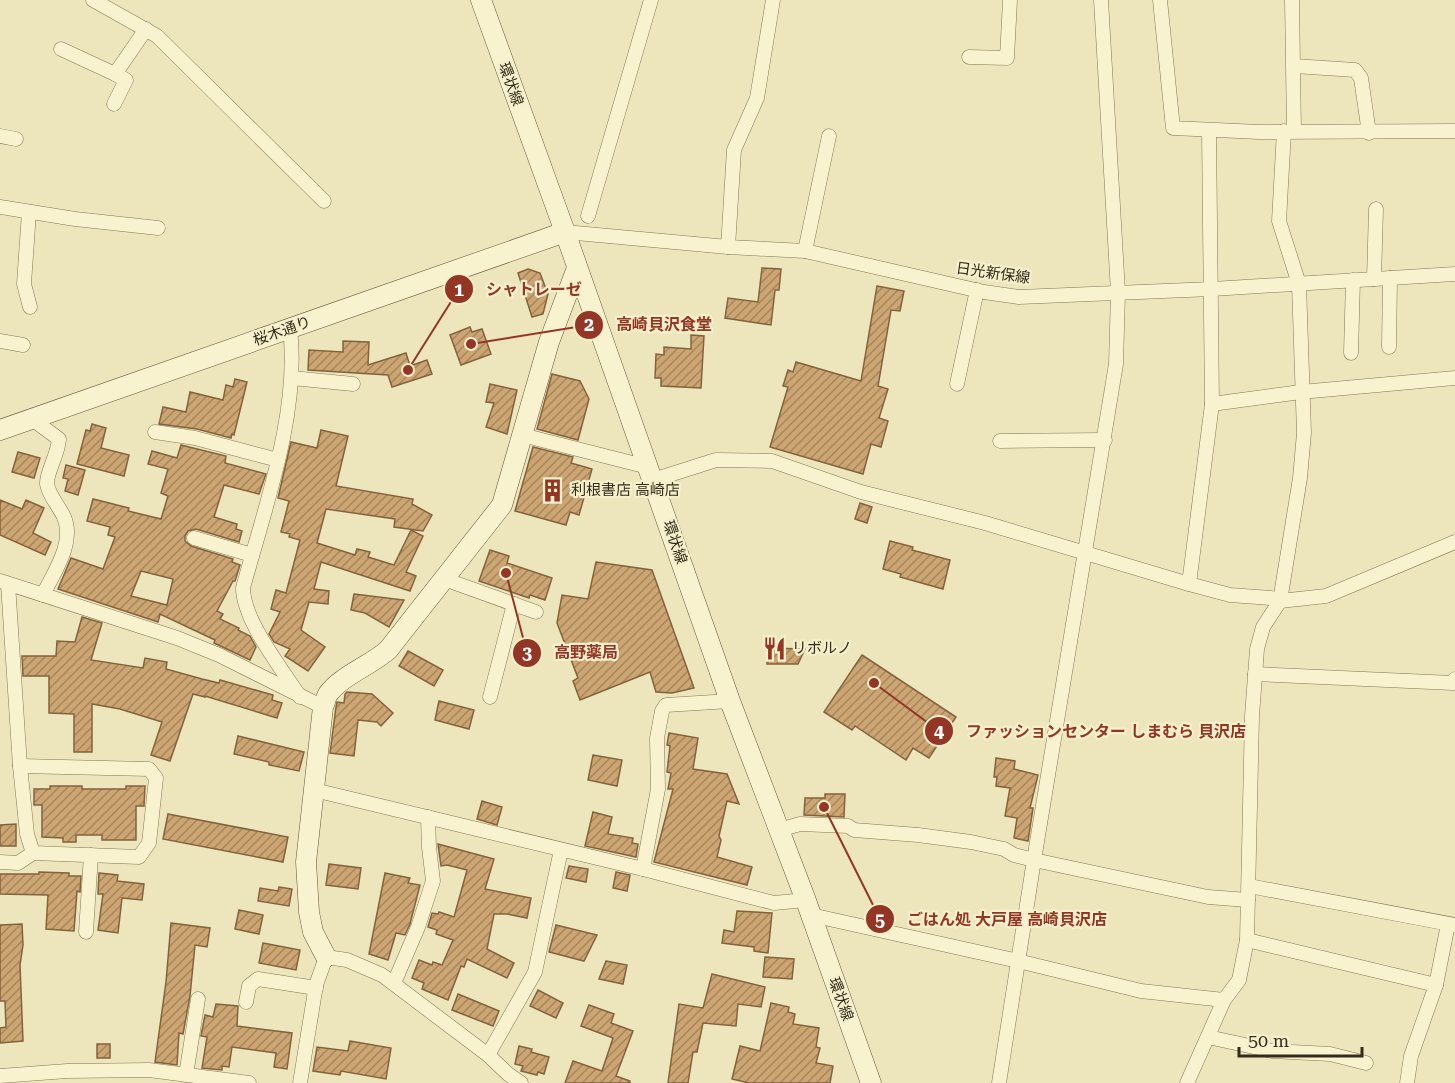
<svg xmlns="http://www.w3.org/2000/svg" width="1455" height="1083" font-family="'Roboto Serif','Noto Sans JP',serif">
	<defs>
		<pattern id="building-hatch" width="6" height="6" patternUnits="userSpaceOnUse" patternTransform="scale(1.5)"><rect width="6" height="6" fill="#cca572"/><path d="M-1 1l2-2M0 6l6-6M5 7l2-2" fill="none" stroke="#a6875d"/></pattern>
	</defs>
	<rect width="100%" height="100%" fill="#ede6bc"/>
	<g fill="url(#building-hatch)" stroke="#83633c" stroke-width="1.5" fill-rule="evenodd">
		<polygon points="762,268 781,269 779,290 775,290 771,325 725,318 728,298 758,302"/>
		<polygon points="528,269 540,273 548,294 543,314 532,317 518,273"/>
		<polygon points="877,286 904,291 900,311 891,310 878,386 888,389 879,418 888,421 881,447 871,444 863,474 770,447 788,387 783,386 788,370 793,372 796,362 861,381"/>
		<polygon points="470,327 472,332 482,329 491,354 461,365 450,335"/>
		<polygon points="691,335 704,336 701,388 661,386 661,378 655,378 656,354 664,355 664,347 691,349"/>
		<polygon points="343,341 369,342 368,365 406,353 410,366 427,360 432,374 392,387 388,375 308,370 309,350 343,352"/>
		<polygon points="552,374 580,381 589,399 578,440 537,429"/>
		<polygon points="235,379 247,382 234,435 232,434 231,438 197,429 159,424 163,407 186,412 190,392 223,400 226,385 233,387"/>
		<polygon points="490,384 517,390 507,434 486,427 494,403 486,402"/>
		<polygon points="92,424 106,428 101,448 129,455 124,476 77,464 86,430 90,431"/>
		<polygon points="321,430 348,436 336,486 413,499 412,504 432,515 423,531 394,527 395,519 326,509 317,543 355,555 357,549 370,552 368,557 394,565 411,530 423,536 406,572 416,576 410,591 321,562 314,589 329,591 328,604 309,602 301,630 325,647 308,671 285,656 290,649 274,642 269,634 280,612 271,609 276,590 286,593 300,540 289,537 290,534 281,532 289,501 278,498 291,442 317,448"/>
		<path d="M181,445L226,456L225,463L266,474L259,494L224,485L214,517L237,524L236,529L242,531L239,542L196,529L188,531L185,536V541L191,546L233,559L232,562L240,565L235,581H233L217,611L223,614L220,619L239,628L238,630L250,636L256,647L250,660L214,643L215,640L160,614L158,622L58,589L71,558L103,569L115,537L108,535L110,527L87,521L93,499L129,508L128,511L161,519L168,496L161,493L168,469L148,464L152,451L177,458ZM141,571L173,579L167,605L131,596Z"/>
		<polygon points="533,447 573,457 571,463 592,469 579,515 570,512 566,525 515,511"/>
		<polygon points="18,452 40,458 34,478 12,472"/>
		<polygon points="66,465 85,470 78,495 65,491 68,479 63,478"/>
		<polygon points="0,500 22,509 26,500 44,508 33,533 51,542 45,555 0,535"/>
		<polygon points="860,503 872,507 867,523 855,519"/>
		<polygon points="890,541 913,547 912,550 950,560 943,589 900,577 901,574 883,569"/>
		<polygon points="490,550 509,556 507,563 552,578 545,600 530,595 529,598 479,581"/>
		<polygon points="596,562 652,570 694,688 672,693 656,692 650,672 580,700 573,681 578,678 557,623 562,595 588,599"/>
		<polygon points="354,594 404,600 389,627 365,613 351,610"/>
		<polygon points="82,617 102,623 91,660 143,668 145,658 167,662 166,669 202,679 219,683 220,680 273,695 272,700 282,703 277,718 205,696 205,697 193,694 170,761 151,755 162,722 120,709 92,704 92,752 74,752 74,714 49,713 49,676 23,676 22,656 56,656 57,641 75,642"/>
		<polygon points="767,648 805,649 798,664 767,664"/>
		<polygon points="408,651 443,670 434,686 399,666"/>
		<polygon points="862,655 956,717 929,758 913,748 906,760 855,726 852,730 824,712"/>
		<polygon points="347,692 372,694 393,713 381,726 377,722 358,720 354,756 330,753 336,707 337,702 344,703 345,694"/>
		<polygon points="439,701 474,710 469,729 435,720"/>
		<polygon points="669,733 698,738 693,769 727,774 739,804 727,801 719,836 721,840 717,857 752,867 747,885 654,862 673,789 668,789 671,773 667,772 670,746 667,745"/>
		<polygon points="238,736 304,752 299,771 269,765 269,762 234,754"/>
		<polygon points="593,755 622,760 617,786 588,780"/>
		<polygon points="996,758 1015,761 1014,769 1038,775 1030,808 1033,808 1028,841 1014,838 1017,818 1005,816 1010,788 996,786 997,777 994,777"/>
		<polygon points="50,786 82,786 82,789 126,789 126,786 145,786 144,806 136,806 136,840 102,840 102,835 76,835 76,842 63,842 63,838 42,837 42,805 34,805 34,789 50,789"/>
		<polygon points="825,794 845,794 844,817 804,815 805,798 825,798"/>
		<polygon points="482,801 502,807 497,825 477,819"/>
		<polygon points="593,812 612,817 608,834 633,838 632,843 638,844 636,857 585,846"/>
		<polygon points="168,814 288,837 283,862 163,839"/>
		<polygon points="16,824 16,846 0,846 0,825"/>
		<polygon points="438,844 494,859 485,889 531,898 527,918 507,914 494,914 487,949 514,963 507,978 467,959 464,967 461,966 448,1000 422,989 424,983 412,978 419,960 432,965 433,962 442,965 453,940 436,934 437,930 428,927 432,913 438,914 439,912 454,917 467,870 447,865 441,866"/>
		<polygon points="329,864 361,868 358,889 326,885"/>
		<polygon points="569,866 588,869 586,882 566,878"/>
		<polygon points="39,872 69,873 69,876 81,876 80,892 77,891 74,931 46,929 48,895 0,894 0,874 39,874"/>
		<polygon points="616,872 630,875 627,891 613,888"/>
		<polygon points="99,873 118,875 117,881 144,884 142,900 122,898 118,933 98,930 103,894 98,894"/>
		<polygon points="385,873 410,878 408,883 420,885 410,924 405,935 396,933 388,960 369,954"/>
		<polygon points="279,887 292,889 289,906 258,901 260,888 278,891"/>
		<polygon points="239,910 263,915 259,934 235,929"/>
		<polygon points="737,911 772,913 768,953 754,951 754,947 722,943 724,930 734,932"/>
		<polygon points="171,923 210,928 207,947 195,945 190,996 183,1034 179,1033 177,1065 155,1062 166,982"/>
		<polygon points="22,924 23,945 20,965 23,1041 0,1043 0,1028 6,1027 5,1001 0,1001 0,925"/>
		<polygon points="556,925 597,935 584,961 549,952"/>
		<polygon points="263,943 300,950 296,970 259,963"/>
		<polygon points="765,957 794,959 792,979 763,977"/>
		<polygon points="606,961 627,965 623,984 599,979"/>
		<polygon points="712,974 765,987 761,1007 738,1004 736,1026 703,1023 697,1052 693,1052 688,1083 668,1083 679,1004 703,1008"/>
		<polygon points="538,990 563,1003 556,1018 530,1006"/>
		<polygon points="458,994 499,1011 493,1026 452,1010"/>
		<polygon points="771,1003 789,1007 788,1012 795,1014 793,1024 819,1028 816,1047 820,1048 816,1063 833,1066 830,1083 749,1083 732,1079 740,1046 760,1051"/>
		<polygon points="216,1004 238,1006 237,1026 292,1033 287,1069 274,1067 276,1053 232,1047 229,1067 222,1066 222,1070 202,1068 207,1037 201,1036 205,1015 213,1017"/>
		<polygon points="589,1005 614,1014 611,1023 633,1031 616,1076 630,1081 630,1083 565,1083 573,1061 602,1071 613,1038 581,1026"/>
		<polygon points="350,1041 391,1048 386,1079 341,1071 340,1075 313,1071 317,1047 348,1051"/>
		<rect x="97" y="1044" width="13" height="14"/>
		<polygon points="519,1046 532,1049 531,1052 549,1057 544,1074 538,1072 537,1075 521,1071 523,1066 515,1064"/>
	</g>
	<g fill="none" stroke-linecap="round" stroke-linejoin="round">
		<defs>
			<g id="street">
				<polyline points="93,0 157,36 324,201"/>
				<polyline points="1160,0 1173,128 1259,132 1455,131"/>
				<polyline points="1292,0 1294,130"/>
				<polyline points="61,49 115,74"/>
				<polyline points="969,57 1007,58 1010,0"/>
				<polyline points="1294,66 1355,70 1361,78 1369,133"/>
				<polyline points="114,104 126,80 115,74 146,29"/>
				<polyline points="0,136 16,139"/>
				<polyline points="0,207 75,219 158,228"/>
				<polyline points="29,212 24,284 30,307"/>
				<polyline points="588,216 651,0"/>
				<polyline points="565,232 728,247 805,251 984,292 1019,297 1212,289 1455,274"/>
				<polyline points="728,247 734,150 757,98 773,0"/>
				<polyline points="805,251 829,136"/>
				<polyline points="1374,279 1376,209"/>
				<path d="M290,328C300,412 265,507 243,588C243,620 282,669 300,697"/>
				<polyline points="0,341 23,345"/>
				<polyline points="1389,347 1390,278"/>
				<polyline points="1351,353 1353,280"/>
				<polyline points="292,378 353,384"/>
				<polyline points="957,384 977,290"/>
				<polyline points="1212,404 1301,392 1455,378"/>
				<path d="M32,419L59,439C58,455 46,473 47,484C49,496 59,506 64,517C75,543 54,572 43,595"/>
				<polyline points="155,432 195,438 278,460"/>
				<polyline points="522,435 648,467"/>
				<polyline points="1000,441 1105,440"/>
				<polyline points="653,480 716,460 772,461 861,492 985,523 1189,584 1230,595 1271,598 1280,601 1326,596 1455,542"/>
				<polyline points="194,538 252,555"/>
				<polyline points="444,579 536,612"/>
				<polyline points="0,581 177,638 219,655 323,707"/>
				<polyline points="8,584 20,766"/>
				<polyline points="1189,584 1212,404 1209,131"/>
				<polyline points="1255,674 1453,683 1455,679"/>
				<polyline points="490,697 514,604"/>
				<polyline points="314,790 643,869 774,903 795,901 805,898"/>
				<polyline points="779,830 800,824 848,826 854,830 918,835 971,842 1004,849 1014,855 1034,860 1208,897 1248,900"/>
				<polyline points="0,862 18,863 33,853 139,857 149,843 156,778 149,769 20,766 27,834 33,853"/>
				<polyline points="643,869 658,789 657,738 662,711 666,705 730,701"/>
				<polyline points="1249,886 1455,925"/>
				<polyline points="811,915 1018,961 1141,991 1224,1000"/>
				<polyline points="86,932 91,855"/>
				<polyline points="1247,940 1436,985"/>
				<polyline points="394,983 418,927 433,881 429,847 428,817"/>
				<polyline points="246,1002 249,986 258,979 316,988"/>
				<polyline points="1208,1037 1272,1051 1330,1054 1366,1063"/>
				<polyline points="488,1055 535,972 561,850"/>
				<polyline points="186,1075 198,999"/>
				<polyline points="0,1076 67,1071 149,1070 249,1083"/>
				<polyline points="300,1083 316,985 326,957 347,960 382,975 488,1055 508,1074 521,1083"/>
				<polyline points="999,1083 1034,860 1116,364 1118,292 1101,0"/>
				<polyline points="1187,1083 1224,1000 1239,980 1247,940 1252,716 1257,649 1263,627 1280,601 1300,478 1304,433 1299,284 1279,221 1284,131"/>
				<polyline points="1407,1083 1411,1056 1436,985 1448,924"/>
			</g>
			<g id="secondary">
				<polyline points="481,0 565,232 730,701 805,898 871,1083"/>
				<polyline points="0,430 565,232"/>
				<path d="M326,957L313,932L309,912L306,862L323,707C325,703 326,697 328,694C341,676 371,665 388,650L502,505L549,342L577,268"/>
			</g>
		</defs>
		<use href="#street" stroke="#847656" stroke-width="15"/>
		<use href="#secondary" stroke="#665639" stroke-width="21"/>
		<use href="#street" stroke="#f8f2cf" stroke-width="14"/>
		<use href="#secondary" stroke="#f8f2cf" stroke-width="20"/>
	</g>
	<defs>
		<symbol id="building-bare" viewBox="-9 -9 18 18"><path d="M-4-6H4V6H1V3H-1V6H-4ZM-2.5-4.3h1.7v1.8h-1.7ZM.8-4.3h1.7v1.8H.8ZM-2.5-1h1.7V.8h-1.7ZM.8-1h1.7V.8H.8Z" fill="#933626" stroke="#f5efcb" stroke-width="2.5" paint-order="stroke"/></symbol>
		<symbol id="restaurant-bare" viewBox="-9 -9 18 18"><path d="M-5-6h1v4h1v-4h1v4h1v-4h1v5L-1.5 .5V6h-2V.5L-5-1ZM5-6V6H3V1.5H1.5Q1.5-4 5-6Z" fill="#933626" stroke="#f5efcb" stroke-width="2.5" paint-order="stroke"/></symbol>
	</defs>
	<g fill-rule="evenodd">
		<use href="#building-bare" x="536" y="474" width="33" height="33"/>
		<use href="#restaurant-bare" x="758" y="632" width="33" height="33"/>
	</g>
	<g text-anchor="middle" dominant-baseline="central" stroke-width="4.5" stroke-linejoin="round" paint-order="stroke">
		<g font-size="15" fill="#342b1b" stroke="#f5efcb">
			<text transform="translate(511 84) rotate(70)">環状線</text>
			<text transform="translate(993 273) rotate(8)">日光新保線</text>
			<text transform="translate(282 331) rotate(-19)">桜木通り</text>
			<text transform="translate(675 542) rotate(71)">環状線</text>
			<text transform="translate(841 999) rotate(70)">環状線</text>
		</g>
		<g font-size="15" fill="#342b1b" stroke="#f5efcb" text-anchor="start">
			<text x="571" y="490">利根書店 高崎店</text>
			<text x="792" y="648">リボルノ</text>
		</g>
	</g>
	<path fill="none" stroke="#933626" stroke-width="2" d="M408 370L459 289M471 344L589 325M506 573L527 653M874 683L939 731M824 807L880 919"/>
	<g fill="#933626" stroke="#f5efcb" stroke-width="2">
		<circle cx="408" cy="370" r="6"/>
		<circle cx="471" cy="344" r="6"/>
		<circle cx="506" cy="573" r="6"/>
		<circle cx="874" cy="683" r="6"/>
		<circle cx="824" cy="807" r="6"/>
		<circle cx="459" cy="289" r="15"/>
		<circle cx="589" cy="325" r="15"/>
		<circle cx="527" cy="653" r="15"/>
		<circle cx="939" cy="731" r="15"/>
		<circle cx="880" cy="919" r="15"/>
	</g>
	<g font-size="18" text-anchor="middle" font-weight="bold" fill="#fff">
		<text x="459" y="296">1</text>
		<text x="589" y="331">2</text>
		<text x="527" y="659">3</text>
		<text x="939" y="738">4</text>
		<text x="880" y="926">5</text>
	</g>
	<g font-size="16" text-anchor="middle" font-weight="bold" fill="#933626" stroke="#f5efcb" stroke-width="4.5" stroke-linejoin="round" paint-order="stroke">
		<text x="534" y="295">シャトレーゼ</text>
		<text x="664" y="330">高崎貝沢食堂</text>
		<text x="586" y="658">高野薬局</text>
		<text x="1106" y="737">ファッションセンター しまむら 貝沢店</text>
		<text x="1007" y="925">ごはん処 大戸屋 高崎貝沢店</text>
	</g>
	<path d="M1239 1047v9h123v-9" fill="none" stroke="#342b1b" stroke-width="3"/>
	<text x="1248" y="1047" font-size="18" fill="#342b1b" stroke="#f5efcb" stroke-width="4.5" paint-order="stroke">50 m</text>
</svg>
